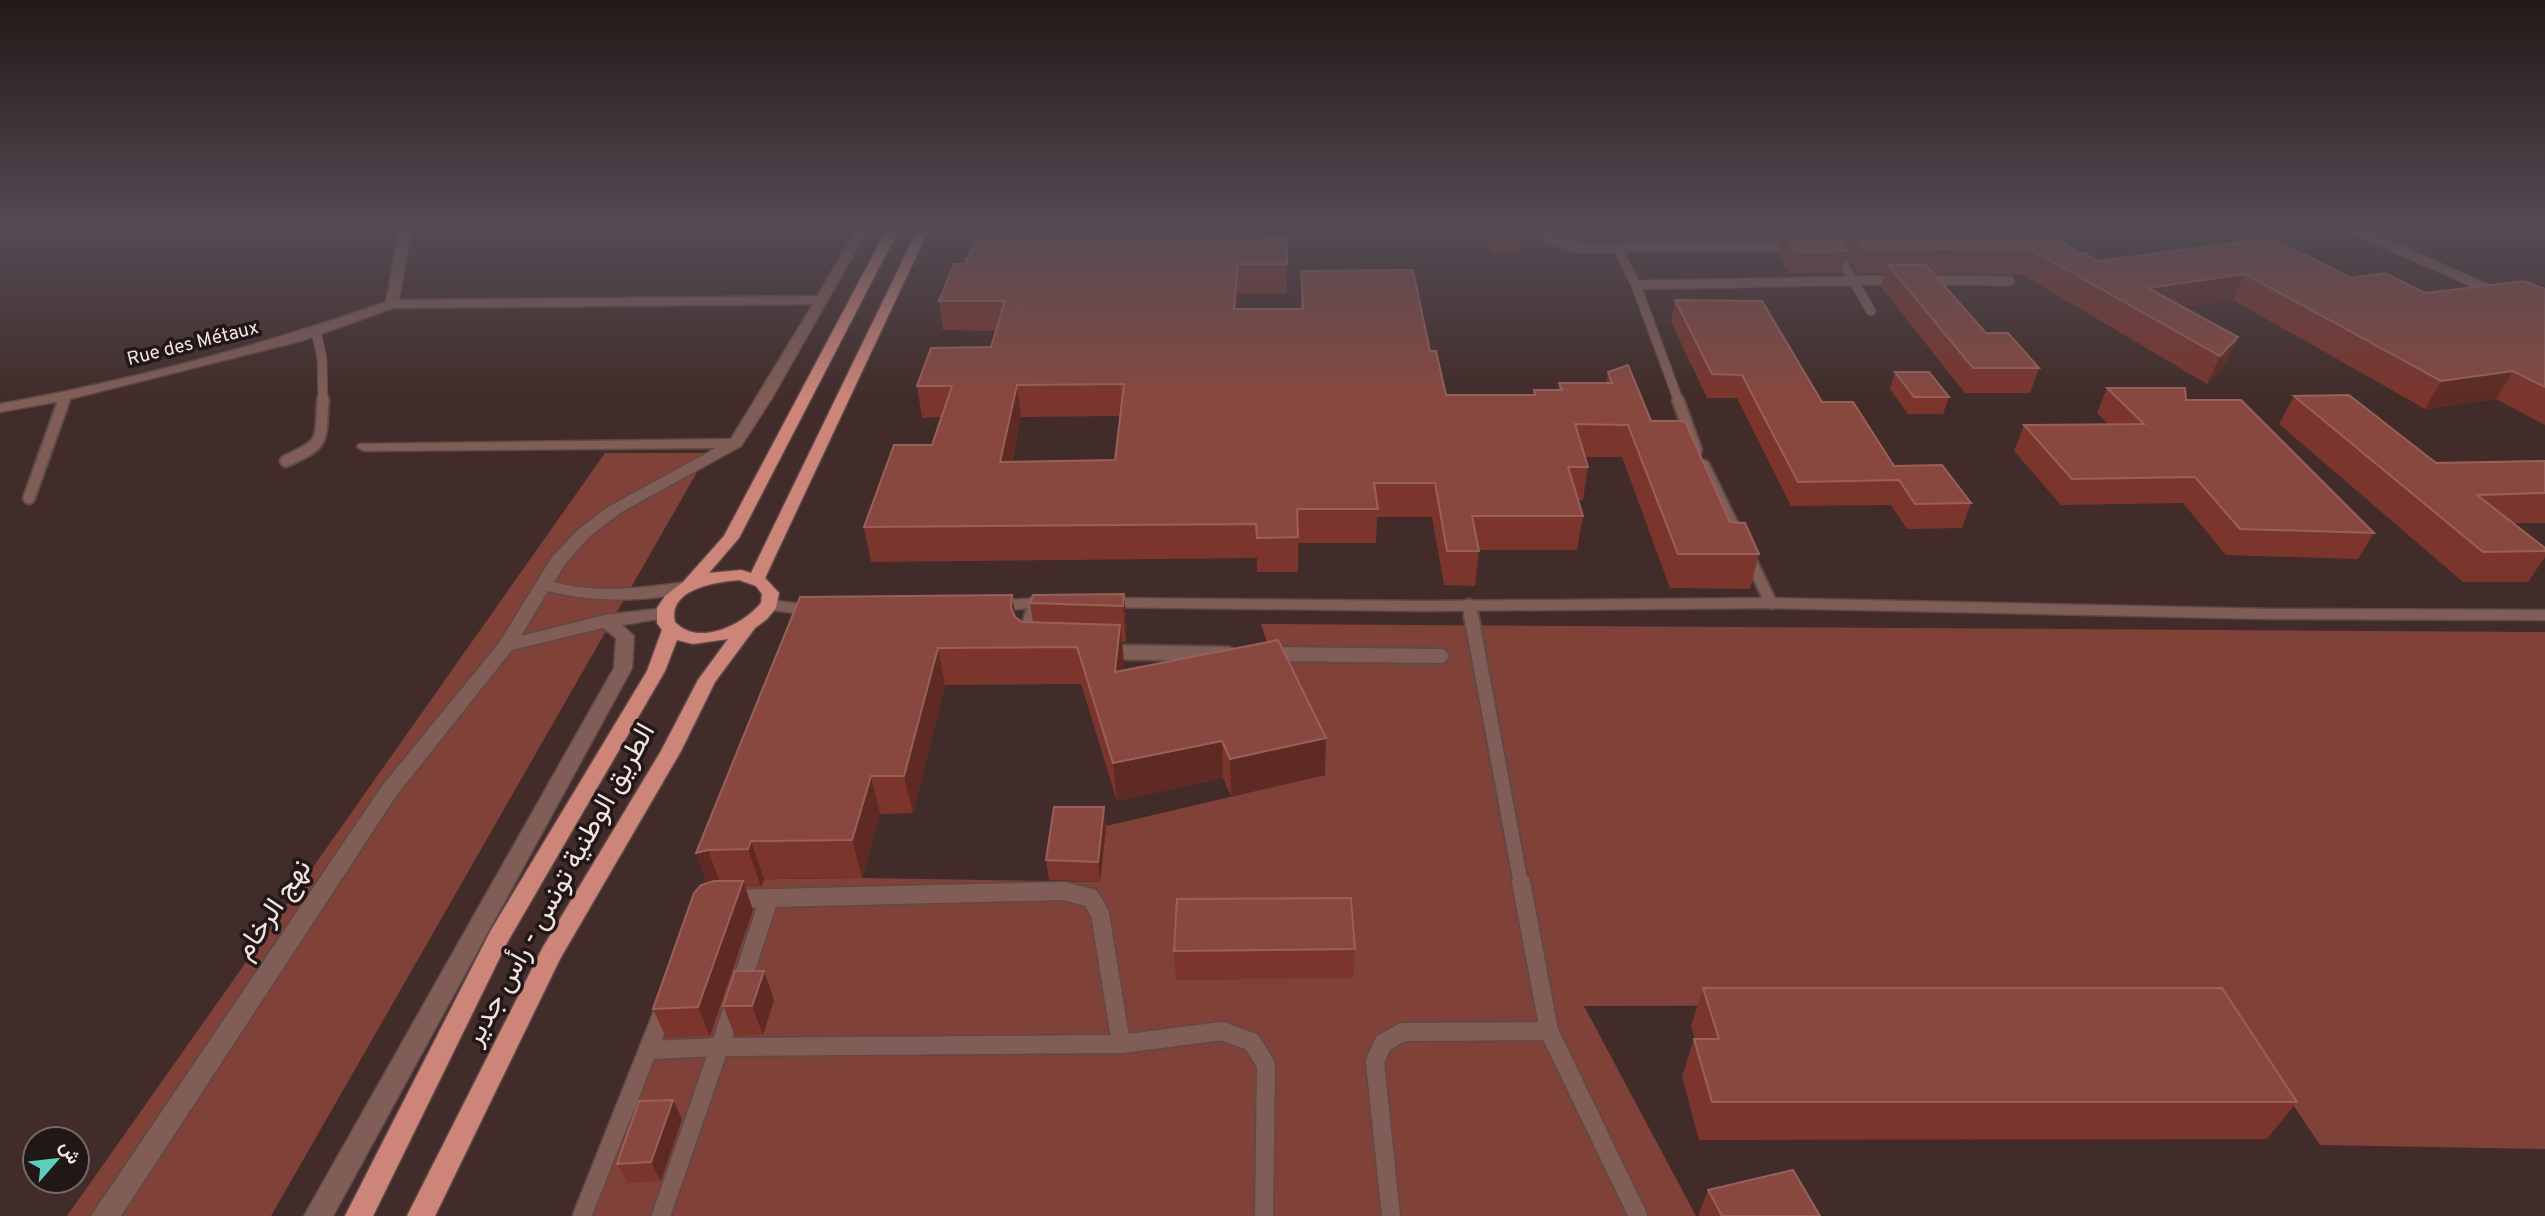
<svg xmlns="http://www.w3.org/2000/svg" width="2545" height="1216" font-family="Overpass,Vazirmatn,sans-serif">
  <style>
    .green { fill: #804138 }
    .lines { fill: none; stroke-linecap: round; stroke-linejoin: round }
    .lane-far3-casing { stroke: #5d4946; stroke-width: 11 }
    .lane-far2-casing { stroke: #5d4946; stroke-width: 15 }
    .lane-far1-casing { stroke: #5d4946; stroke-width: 18 }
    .lane-casing { stroke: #5d4946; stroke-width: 21 }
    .street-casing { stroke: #5d4946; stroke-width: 3 }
    .primary-casing { stroke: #5d4946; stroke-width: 3 }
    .lane-far3 { stroke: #815d57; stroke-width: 9 }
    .lane-far2 { stroke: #815d57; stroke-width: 11 }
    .lane-far1 { stroke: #815d57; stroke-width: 14 }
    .lane { stroke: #815d57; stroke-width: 18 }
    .street { fill: #815d57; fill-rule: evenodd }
    .primary { fill: #cd857a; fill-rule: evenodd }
    .wall { fill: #7c352d; fill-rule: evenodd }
    .shaded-wall { fill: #5f2a23 }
    .building { fill: #884840; stroke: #996059; stroke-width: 2; fill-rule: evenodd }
    .labels { text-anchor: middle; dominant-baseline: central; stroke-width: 7; stroke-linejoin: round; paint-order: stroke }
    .far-street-label { font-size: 19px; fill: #f1e3e0; stroke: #211716 }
    .near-street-label { font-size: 28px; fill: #f1e3e0; stroke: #211716 }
  </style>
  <rect width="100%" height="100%" fill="#412c29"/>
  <g class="green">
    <path d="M605 453H708L271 1216H67Z"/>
    <path d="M1261 624 2545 632V1149L2320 1145 2225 1004 1584 1006 1696 1216H575L714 880 862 878 1100 882 1106 826 1325 775 1278 677Z"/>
  </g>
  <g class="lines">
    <g class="lane-far3-casing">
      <g id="lane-far3">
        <path d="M1534 229 1554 241 1580 248 1797 246"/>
        <path d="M1823 229 1871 311"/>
        <path d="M2352 229 2497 293"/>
        <path d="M1617 248 1636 285 1679 402"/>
        <path d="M1924 280 2010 281"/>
        <path d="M1636 285 1898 280"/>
        <path d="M316 332 322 358 323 402"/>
        <path d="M64 402 66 396"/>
      </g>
    </g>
    <g class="lane-far2-casing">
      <g id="lane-far2">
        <path d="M1678 400 1696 450"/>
        <path d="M286 461C326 443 320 442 323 400"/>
        <path d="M1704 466 1739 538"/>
        <path d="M29 498 64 400"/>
        <path d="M1749 557 1771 603"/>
        <path d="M1469 605 1471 617"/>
        <path d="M1031 617 1035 602"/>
      </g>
    </g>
    <g class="lane-far1-casing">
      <g id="lane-far1">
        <path d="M1471 615 1521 884"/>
        <path d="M1026 639 1032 615"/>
        <path d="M1106 652 1228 654"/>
        <path d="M1270 654 1441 656"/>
      </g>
    </g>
    <g class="lane-casing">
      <g id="lane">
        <path d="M734 899 1064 891 1091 898 1100 914 1121 1044"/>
        <path d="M740 987 769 899"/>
        <path d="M1549 1031 1638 1216"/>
        <path d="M650 1050 720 1047 1121 1044 1222 1031 1252 1042 1266 1065 1264 1216"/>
        <path d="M582 1216 664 1010"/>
        <path d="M661 1216 733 1008"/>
        <path d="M1391 1216 1375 1062 1383 1043 1403 1032 1549 1031 1521 882"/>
      </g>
    </g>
    <g class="street-casing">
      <g id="street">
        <path d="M400 229H411L399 300 817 296 857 229H868L772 398 741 446 620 513 590 536 565 564 554 582C597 594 642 588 686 582L692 583 695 587 692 591C646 602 594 603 548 591L521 636 605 615 664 608 673 613 664 618 622 625 634 636 632 668 333 1216H304L614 668 616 638 603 628 512 650 396 796 121 1216H91L382 786 499 643 552 557 578 530 608 507 716 448 364 451 357 447 359 444 731 439 813 304 393 308 301 341 66 400 0 412V404C131 380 261 346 386 302Z"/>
        <path d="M1054 597 1063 602 1060 606 991 611 982 606 991 601Z"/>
        <path d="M1103 598 1425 601 1771 598 2272 609 2545 610V620L2272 619 1771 608 1425 611 1097 607 1094 603 1097 599Z"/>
        <path d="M769 600 817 606 826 611 817 616 763 609 760 605Z"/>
      </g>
    </g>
    <g class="primary-casing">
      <path id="primary" d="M887 229H899L739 538 709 573 741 570 751 573 918 229H929L765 578 779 593 776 608 767 619 755 628 715 682 681 751 560 959 435 1216H407L543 947 661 751 698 680 728 639 693 644 677 640 665 671 508 941 373 1216H345L491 930 647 671 662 630 657 623V608L665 596 683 582 724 536ZM739 580 756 586 762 594 761 603C743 625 698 647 675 622 667 589 716 582 739 580Z"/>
    </g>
    <use href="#lane-far3" class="lane-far3"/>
    <use href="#lane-far2" class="lane-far2"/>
    <use href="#lane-far1" class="lane-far1"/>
    <use href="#lane" class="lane"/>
    <use href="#street" class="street"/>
    <use href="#primary" class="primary"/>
  </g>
  <g class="wall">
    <path d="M971 229H1235V237L1287 238V293H1238L1237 309H1301V271L1430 351 1446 395H1533L1534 390H1558L1559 383H1606L1608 372 1651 421 1730 522 1759 554 1750 589 1670 588 1622 457H1585L1588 467 1583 500H1578L1583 516 1577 550H1479L1475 586 1444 585 1432 517H1377L1376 543H1298V572H1257V558L871 562 864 527 932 445 941 417 922 418 917 386 991 347 996 331 943 330 939 301 965 264 974 244ZM1120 416 1115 460 1012 462 1021 417Z"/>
    <path d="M1484 229H1521L1522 232 1520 254H1491Z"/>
    <path d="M1763 229H1824L1823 232H1832L1830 229H2049L2078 254 2098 261 2351 278 2425 293 2545 289V425L2496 399 2425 409 2233 300 2183 307 2238 337 2225 364 2207 384 2023 275 1934 274 1986 333 2039 368 2030 393H1965L1881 287 1885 273H1857L1846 255 1841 273 1789 274 1778 254 1781 240H1769Z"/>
    <path d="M1675 300 1822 402 1894 466 1971 503 1962 528 1907 529 1891 505 1791 506 1737 398H1707L1671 322Z"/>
    <path d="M1895 372 1949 397 1943 414H1908L1890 389Z"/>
    <path d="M2107 388 2186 400 2374 533 2358 559 2226 555 2183 503 2061 505 2014 451 2024 425 2108 424 2097 413Z"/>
    <path d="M2294 396 2436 463 2545 461V523H2513L2545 548V557L2528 582H2463L2279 424Z"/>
    <path d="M1124 594 1127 630 1126 642H1122L1124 662 1123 671 1325 775 1231 796 1223 778 1117 801 1081 684 945 685 913 813 880 814 862 878 764 879 761 887H745L753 910 710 1036 666 1038 653 1009 707 883 696 853 800 597 1016 618 1022 622H1033L1030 603Z"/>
    <path d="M1104 807 1106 826 1100 882 1049 880 1046 860Z"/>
    <path d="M1355 949 1353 978 1176 980 1174 951Z"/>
    <path d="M1703 988 2297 1102 2267 1139 1699 1140 1682 1077 1694 1039H1695L1691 1026Z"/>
    <path d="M774 1000 763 1035 735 1036 723 1006Z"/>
    <path d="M673 1100 682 1119 661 1181 628 1183 617 1164Z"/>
    <path d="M1708 1190 1820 1216H1698Z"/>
  </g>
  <g class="shaded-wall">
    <path d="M1238 264V293L1235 339 1234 309Z"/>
    <path d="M2245 274 2233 300 2144 313 2148 288Z"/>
    <path d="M2238 337 2225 364 2207 384 2220 356Z"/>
    <path d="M2513 371 2496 399 2425 409 2441 381Z"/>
    <path d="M1017 385 1021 417 1004 495 1000 462Z"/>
    <path d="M1124 594 1127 630 1126 642 1123 606Z"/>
    <path d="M1012 595 1018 631 1011 608Z"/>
    <path d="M1120 625 1124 662 1119 709 1115 672Z"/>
    <path d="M938 648 945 685 913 813 904 776Z"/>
    <path d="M1326 738 1325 775 1231 796 1230 759Z"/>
    <path d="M1222 741 1223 778 1117 801 1113 763Z"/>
    <path d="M871 776 880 814 862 878 852 840Z"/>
    <path d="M1104 807 1106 826 1100 882 1098 862Z"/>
    <path d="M751 841 764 879 761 887 748 849Z"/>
    <path d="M708 850 722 888 710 891 696 853Z"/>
    <path d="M743 881 753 910 710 1036 698 1007Z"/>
    <path d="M764 971 774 1000 763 1035 752 1006Z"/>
    <path d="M673 1100 682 1119 661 1181 651 1162Z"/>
  </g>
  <g class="building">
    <path d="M981 229H1234V237L1287 238V264H1238L1234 309H1303L1301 271 1413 270 1430 351H1436L1446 395H1535L1534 390H1562L1559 383H1612L1608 372 1628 365 1651 421H1685L1730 522 1745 523 1759 554H1678L1628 425 1575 424 1588 467H1568L1583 516H1472L1479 551H1447L1435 483H1374L1378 509H1297L1298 537 1257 538 1256 524 864 527 894 445H932L952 386H917L931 348 991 347 1005 301H939L954 264H965ZM1124 384 1115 460 1000 462 1017 385Z"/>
    <path d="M1492 229H1521L1522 232H1493Z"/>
    <path d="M1852 229H2049L2078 254 2084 253 2098 261 2271 238 2351 278 2385 273 2425 293 2524 281 2545 289V387L2513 371 2441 381 2245 274 2148 288 2238 337 2220 356 2032 250 1864 248Z"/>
    <path d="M1783 232H1835L1847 251 1795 252Z"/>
    <path d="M1888 265H1926L1986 333H2008L2039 368H1973Z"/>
    <path d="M1675 300 1762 301 1822 402H1853L1894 466 1942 465 1971 503 1915 504 1899 480 1798 482 1742 375 1712 374Z"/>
    <path d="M1895 372H1929L1949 397H1914Z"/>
    <path d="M2107 388H2185L2186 400H2241L2374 533 2240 529 2195 477 2072 479 2024 425 2144 424Z"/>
    <path d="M2349 395 2436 463 2545 461V493L2477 495 2545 548V551L2483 552 2294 396Z"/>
    <path d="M1124 594 1123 606 1030 603 1033 595Z"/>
    <path d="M1012 595 1011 608 1015 617 1022 622 1120 625 1115 672 1278 640 1326 738 1230 759 1222 741 1113 763 1077 647 938 648 904 776H871L852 840 751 841 748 849 708 850 696 853 800 597Z"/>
    <path d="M1054 807H1104L1098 862 1046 860Z"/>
    <path d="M714 881H743L698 1007 653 1009 694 893 701 885Z"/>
    <path d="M1351 898 1355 949 1174 951 1177 899Z"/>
    <path d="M735 971H764L752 1006H723Z"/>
    <path d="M1703 988H2222L2297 1102H1712L1694 1039H1719Z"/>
    <path d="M673 1100 651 1162 617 1164 639 1101Z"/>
    <path d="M1793 1170 1820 1216H1722L1708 1190Z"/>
  </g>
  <linearGradient id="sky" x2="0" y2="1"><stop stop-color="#241817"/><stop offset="0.57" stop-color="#544b54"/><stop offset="1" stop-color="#544b54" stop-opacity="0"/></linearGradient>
  <rect width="2545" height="399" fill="url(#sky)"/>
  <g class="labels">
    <g class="far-street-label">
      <text transform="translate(193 344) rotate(-14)">Rue des Métaux</text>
    </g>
    <g class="near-street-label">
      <text transform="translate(561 885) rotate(-61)">الطريق الوطنية تونس - رأس جدير</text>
      <text transform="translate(274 910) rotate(-56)">نهج الرخام</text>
    </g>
  </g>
  <g transform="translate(56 1160) rotate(62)"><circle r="33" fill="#211716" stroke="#746967" stroke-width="2"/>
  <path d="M0-5L12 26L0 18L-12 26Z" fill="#5dceb9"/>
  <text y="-10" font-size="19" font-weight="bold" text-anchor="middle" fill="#f1e3e0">ش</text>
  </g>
</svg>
